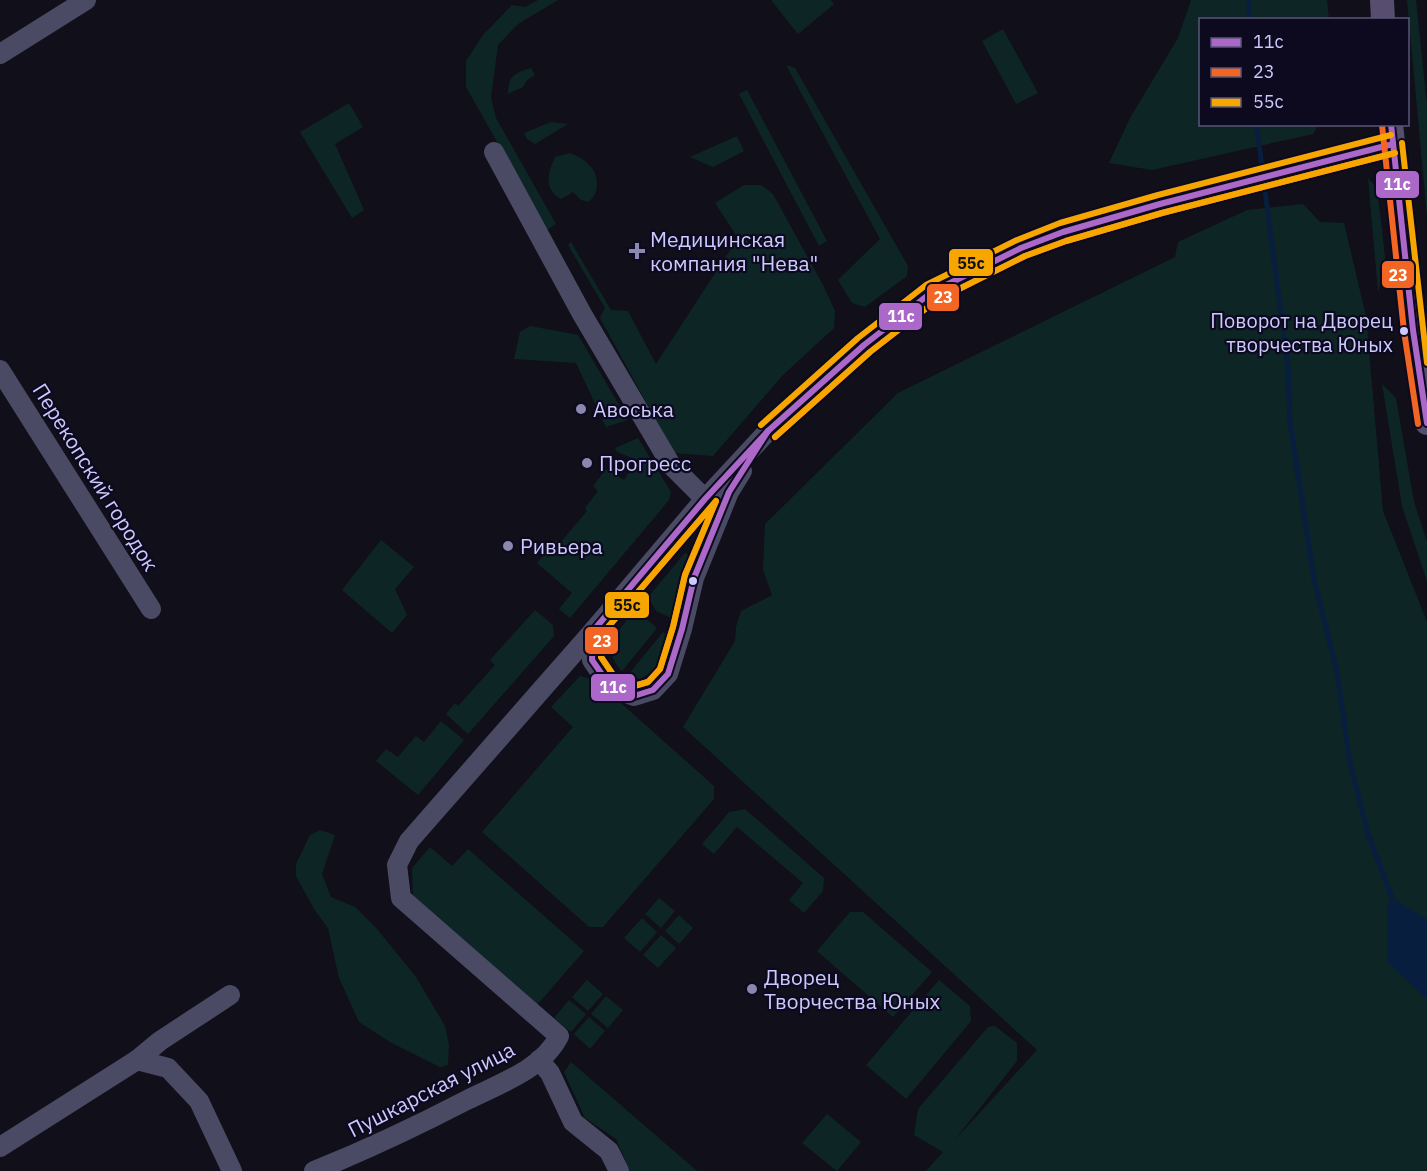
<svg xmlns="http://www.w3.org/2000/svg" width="1427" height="1171" font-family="'IBM Plex Sans',sans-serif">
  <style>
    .green { fill: #0d2625 }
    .water { fill: #081e3e }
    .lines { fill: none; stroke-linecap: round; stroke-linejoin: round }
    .stream { stroke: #081e3e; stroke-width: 5 }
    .minor { stroke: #4a4a64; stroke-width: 20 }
    .major { stroke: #574d6e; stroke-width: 24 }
    .bus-1-casing { stroke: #0d0a1f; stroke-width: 10 }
    .bus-2-casing { stroke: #0d0a1f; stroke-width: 10 }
    .bus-3-casing { stroke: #0d0a1f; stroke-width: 10 }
    .bus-1 { stroke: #ac68c9; stroke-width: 6 }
    .bus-2 { stroke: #f26522; stroke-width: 6 }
    .bus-3 { stroke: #f7a600; stroke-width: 6 }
    .poi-dot { fill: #8a88af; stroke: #0d0a1f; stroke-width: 2 }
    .bus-dot { fill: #ccc9ff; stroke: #0d0a1f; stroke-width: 2 }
    .labels { text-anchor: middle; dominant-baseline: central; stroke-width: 4.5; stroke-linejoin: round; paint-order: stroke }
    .bus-label { font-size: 20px; fill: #ccc9ff; stroke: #0d0a1f; text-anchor: end }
    .poi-label { font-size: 21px; fill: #ccc9ff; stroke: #0d0a1f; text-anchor: start }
    .street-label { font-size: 21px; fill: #ccc9ff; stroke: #0d0a1f }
    .line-badge { stroke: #0d0a1f; stroke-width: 2 }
    .badge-label { font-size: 16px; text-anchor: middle; font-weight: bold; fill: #fff }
    .pale-badge-label { font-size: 16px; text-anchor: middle; font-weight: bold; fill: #111 }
  </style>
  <rect width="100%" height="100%" fill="#100f1a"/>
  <g class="green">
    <path d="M538 0H558L518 24 498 45 491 97 496 118 556 224 547 230 466 87V61L483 35 512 5 525 7Z"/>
    <path d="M771 0H831L834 4 798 34Z"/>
    <path d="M1191 0H1327L1329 19 1200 20V124L1318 125 1313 134 1152 170 1109 163 1130 118 1178 38Z"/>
    <path d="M1407 0H1416L1427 106V216Z"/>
    <path d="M1003 29 1038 93 1016 104 982 41Z"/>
    <path d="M786 65 795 68 908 266 907 276 865 307 852 303 838 280 880 239Z"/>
    <path d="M531 68 535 75 527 80 523 87 508 94C508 75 515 73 531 68Z"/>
    <path d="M747 90 827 241 819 246 739 94Z"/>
    <path d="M349 103 363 127 335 144 364 210 352 218 300 132Z"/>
    <path d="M551 122 568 124 535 144 527 139 524 133Z"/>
    <path d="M737 136 744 151 713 167 690 157Z"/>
    <path d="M570 153C578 156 585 160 591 167 599 176 600 195 588 202L581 200 573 192 561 199C543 189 548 172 555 157Z"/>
    <path d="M1368 178 1377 188 1386 265 1378 292Z"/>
    <path d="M744 185H761L773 194 824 287 835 311 834 328 783 375 713 456 674 453 600 318 605 308 568 245 571 242 611 310 628 311 656 364 738 238 715 203Z"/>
    <path d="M1303 204 1320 222 1344 223 1366 316 1383 511 1427 622V1171H926L943 1152 914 1135 918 1109 988 1027 995 1026 1017 1043V1061L954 1141 1037 1050 683 727 735 641 736 627 741 611 772 595 763 570 765 524 898 393 1175 257 1178 242 1247 210Z"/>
    <path d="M530 326 578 335 628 420 606 427 576 363 514 359 520 332Z"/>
    <path d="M1382 384 1396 398 1414 502 1427 542V581L1402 506Z"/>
    <path d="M638 438 671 492 669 500 570 618 559 609 572 593 537 563 556 540 560 543 587 511 585 508 598 491 593 486 606 469 624 480 637 460 617 452 615 448Z"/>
    <path d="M381 540 414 567 395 589 407 615 392 633 342 590Z"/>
    <path d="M685 553 690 555 671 618 656 611 648 597Z"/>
    <path d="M535 610 553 625 554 636 468 734 446 714 455 703 458 706 495 665 490 660Z"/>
    <path d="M636 610 657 628 622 671C599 648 620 628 636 610Z"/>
    <path d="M663 632 668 637C662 661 662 668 639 679L628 675Z"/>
    <path d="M580 676 595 680 714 786V799L603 927H589L482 832 573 727 551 707Z"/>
    <path d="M441 721 464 740 418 795 376 761 386 749 398 757 416 736 424 742Z"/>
    <path d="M745 809 824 878 823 891 804 913 789 900 803 883 737 827 714 854 702 844 729 812Z"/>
    <path d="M320 830 335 835 322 874 331 897 355 907 377 929 416 977 445 1026 449 1045 448 1065 440 1067 390 1042 359 1022 339 978 328 928 314 909 296 876V864L310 835Z"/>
    <path d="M430 847 452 866 468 849 584 951 537 1005 413 899 412 868Z"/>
    <path d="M659 898 675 911 661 928 645 914Z"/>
    <path d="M850 912H863L932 972 893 1017 817 951Z"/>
    <path d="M679 915 693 928 679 944 665 931Z"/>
    <path d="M642 918 657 932 640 952 624 938Z"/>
    <path d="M661 935 676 948 658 968 643 955Z"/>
    <path d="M587 980 603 994 588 1011 572 997Z"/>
    <path d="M939 980 970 1006 971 1021 906 1099 866 1065Z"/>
    <path d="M606 996 623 1010 608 1028 591 1014Z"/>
    <path d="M569 1000 586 1014 571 1032 554 1018Z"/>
    <path d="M589 1017 605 1031 590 1049 574 1034Z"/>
    <path d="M571 1062 697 1171H630L616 1139 585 1118 564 1072Z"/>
    <path d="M827 1114 861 1142 837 1171 802 1143Z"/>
  </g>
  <path class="water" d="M1392 898 1427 919V999L1387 962V907Z"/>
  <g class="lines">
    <g class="stream">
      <path d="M1249 0V20"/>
      <path d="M1256 124 1263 173"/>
      <path d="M1264 183 1288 368 1290 423 1314 579 1337 672 1350 763 1368 834 1392 898"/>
    </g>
    <g class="minor">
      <path d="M0 54 86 0"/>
      <path d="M494 152 582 314 671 465 720 514"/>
      <path d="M0 370 151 609"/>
      <path d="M593 631 592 660 610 686 634 696 653 690 668 674 682 629 694 578 729 492 742 471"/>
      <path d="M137 1060 160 1041 230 995"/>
      <path d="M539 1060 550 1073 573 1122 609 1151 619 1171"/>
      <path d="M0 1147 137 1060 168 1068 199 1101 232 1171"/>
      <path d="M314 1171C366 1150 417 1126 467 1100 499 1084 543 1069 559 1036L401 898 397 865 409 841 430 817 593 631 705 499 768 431 864 345 932 292 1021 248 1063 232 1160 204 1393 144"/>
    </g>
    <g class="major">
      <path d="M1382 0 1383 20"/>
      <path d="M1391 124 1413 330 1427 423"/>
    </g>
    <g class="bus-1-casing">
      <g id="bus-1">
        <path d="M1391 124 1413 330 1427 423"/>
        <path d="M768 431 729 492 694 578 682 629 668 674 653 690 634 696 610 686 592 660 593 631 705 499Z"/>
        <path d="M768 431 864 345 932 292 1021 248 1063 232 1160 204 1393 144"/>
      </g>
    </g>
    <g class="bus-2-casing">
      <g id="bus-2">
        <path d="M1382 125 1404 331 1418 424"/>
        <path d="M775 437 870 352 937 300 1025 256 1066 241 1162 213 1395 153"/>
        <path d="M716 501 685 575 673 627 660 669 648 682 634 686 616 679 601 657 602 634Z"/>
      </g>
    </g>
    <g class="bus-3-casing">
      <g id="bus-3">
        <path d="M1402 143 1427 363"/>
        <path d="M761 425 858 338 926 285 1017 240 1060 223 1158 195 1391 135"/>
        <path d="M775 437 870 352 937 300 1025 256 1066 241 1162 213 1395 153"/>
        <path d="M716 501 685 575 673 627 660 669 648 682 634 686 616 679 601 657 602 634Z"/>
      </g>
    </g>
    <use href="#bus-1" class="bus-1"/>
    <use href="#bus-2" class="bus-2"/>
    <use href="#bus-3" class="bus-3"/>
  </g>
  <g class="poi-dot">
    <path d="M634 242h6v6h6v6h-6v6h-6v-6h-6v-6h6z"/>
    <circle cx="581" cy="409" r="6"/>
    <circle cx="587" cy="463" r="6"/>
    <circle cx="508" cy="546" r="6"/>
    <circle cx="752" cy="989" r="6"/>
  </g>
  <g class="bus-dot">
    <circle cx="1404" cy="331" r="5"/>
    <circle cx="693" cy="581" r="5"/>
  </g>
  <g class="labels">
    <g class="bus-label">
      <text x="1393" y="320">Поворот на Дворец<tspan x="1393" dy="24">творчества Юных</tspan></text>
    </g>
    <g class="poi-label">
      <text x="650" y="239">Медицинская<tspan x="650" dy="24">компания "Нева"</tspan></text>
      <text x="593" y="409">Авоська</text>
      <text x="599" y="463">Прогресс</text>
      <text x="520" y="546">Ривьера</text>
      <text x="764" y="977">Дворец<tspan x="764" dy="24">Творчества Юных</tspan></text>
    </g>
    <g class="street-label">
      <text transform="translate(96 477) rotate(58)">Перекопский городок</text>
      <text transform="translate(431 1089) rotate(-27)">Пушкарская улица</text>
    </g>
  </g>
  <g class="line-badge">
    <rect x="1375" y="170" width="45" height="29" rx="6" fill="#ac68c9"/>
    <rect x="948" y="248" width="46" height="29" rx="6" fill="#f7a600"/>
    <rect x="1381" y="260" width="34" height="29" rx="6" fill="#f26522"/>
    <rect x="926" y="283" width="34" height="29" rx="6" fill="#f26522"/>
    <rect x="878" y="302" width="45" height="29" rx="6" fill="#ac68c9"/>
    <rect x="604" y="591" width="46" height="28" rx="6" fill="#f7a600"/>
    <rect x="584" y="626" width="35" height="29" rx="6" fill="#f26522"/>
    <rect x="590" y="673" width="46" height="29" rx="6" fill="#ac68c9"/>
  </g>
  <g class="badge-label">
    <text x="1397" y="190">11с</text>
    <text x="1398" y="281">23</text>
    <text x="943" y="303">23</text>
    <text x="901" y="322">11с</text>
    <text x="602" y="647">23</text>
    <text x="613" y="693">11с</text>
  </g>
  <g class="pale-badge-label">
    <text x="971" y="269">55с</text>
    <text x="627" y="611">55с</text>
  </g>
  <rect x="1199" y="18" width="210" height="108" fill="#0d0a1f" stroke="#595679" stroke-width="1.5"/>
  <rect x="1211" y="38" width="30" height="9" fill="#ac68c9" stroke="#595679" stroke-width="1.5"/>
  <text x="1253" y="48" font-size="18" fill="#ccc9ff">11с</text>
  <rect x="1211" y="68" width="30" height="9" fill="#f26522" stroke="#595679" stroke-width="1.5"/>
  <text x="1253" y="78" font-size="18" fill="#ccc9ff">23</text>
  <rect x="1211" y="98" width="30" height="9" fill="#f7a600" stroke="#595679" stroke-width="1.5"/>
  <text x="1253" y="108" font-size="18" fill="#ccc9ff">55с</text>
</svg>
